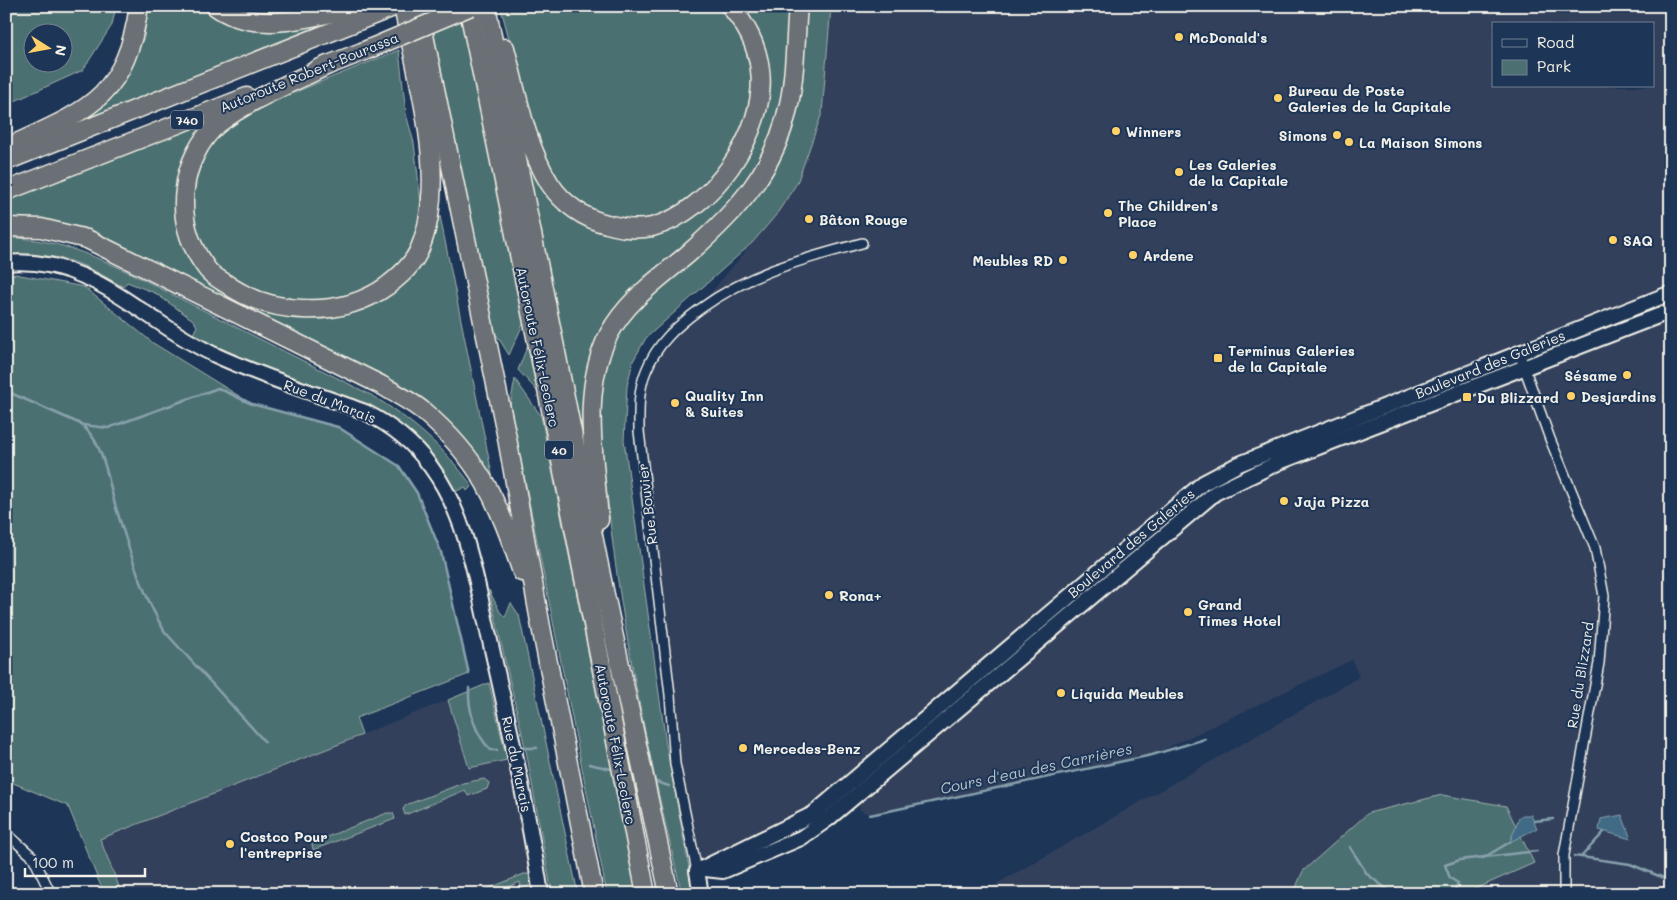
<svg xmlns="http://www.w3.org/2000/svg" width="1677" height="900" font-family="Mali,sans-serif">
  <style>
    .built { fill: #30415c; fill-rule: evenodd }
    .green { fill: #4c7071; stroke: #a0b0ac; fill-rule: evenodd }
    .water { fill: #406b86; stroke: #88a1ad }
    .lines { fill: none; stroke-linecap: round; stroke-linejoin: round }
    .stream { stroke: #88a1ad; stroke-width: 2.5 }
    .street-casing { stroke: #f4f1e8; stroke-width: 12 }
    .secondary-casing { stroke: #f4f1e8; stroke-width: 18 }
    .highway-casing { stroke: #f4f1e8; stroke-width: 21 }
    .street { stroke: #1d3557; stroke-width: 9 }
    .secondary { stroke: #1d3557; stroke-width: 14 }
    .highway { stroke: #6a7074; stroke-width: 18 }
    .highway-bridge-casing { stroke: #f4f1e8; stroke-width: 21; stroke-linecap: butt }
    .highway-bridge { stroke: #6a7074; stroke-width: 18 }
    .poi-dot { fill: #ffd166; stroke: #1d3557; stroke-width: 2 }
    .labels { text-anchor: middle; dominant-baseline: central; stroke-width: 4; stroke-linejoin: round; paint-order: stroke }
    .shield { fill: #1d3557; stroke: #b4b9bc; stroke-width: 1 }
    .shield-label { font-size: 12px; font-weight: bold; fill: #f4f1e8 }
    .poi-label { font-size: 14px; font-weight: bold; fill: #f4f1e8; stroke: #1d3557; text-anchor: start }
    .street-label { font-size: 14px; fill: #f4f1e8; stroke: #1d3557 }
    .water-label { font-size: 15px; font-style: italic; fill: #b5c2c6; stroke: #1d3557 }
  </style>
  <rect width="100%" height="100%" fill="#1d3557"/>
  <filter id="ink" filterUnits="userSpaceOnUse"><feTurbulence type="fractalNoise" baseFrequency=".02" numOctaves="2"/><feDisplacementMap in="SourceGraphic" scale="10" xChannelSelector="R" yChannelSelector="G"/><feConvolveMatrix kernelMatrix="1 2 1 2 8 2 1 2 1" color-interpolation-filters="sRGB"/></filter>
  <g filter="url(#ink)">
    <g class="built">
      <path d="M831 6H1671V292L1203 483 1026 638 1104 585 1215 493 1671 309V894H979L1359 677 1352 660 1152 755 870 815 860 810 855 787 697 871 675 764 639 402 652 356 692 315 776 215 797 183 822 113ZM1493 24H1653V86H1493Z"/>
      <path d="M448 700 469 768 507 760 526 843 532 894H122L100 839Z"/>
    </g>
    <g class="green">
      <path d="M6 6H116L112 25 83 70 6 105ZM32 32H62V62H32Z"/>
      <path d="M148 6H199L221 18 321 26 92 119V113L112 93 144 38Z"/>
      <path d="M231 6H327C289 14 269 17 231 6Z"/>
      <path d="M428 6H461L525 320 509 355 494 331Z"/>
      <path d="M509 6H721L725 9 751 46 755 87 739 141 702 192 652 222 607 221 569 199 538 146 501 9Z"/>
      <path d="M736 6H793L783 114 763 160 740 197 712 223 646 275 620 302 601 337 591 497 521 136 592 225 688 216 763 106Z"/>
      <path d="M804 6H831L822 113 797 183 776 215 752 243 646 338 633 361 627 386 624 440 666 744 694 894H682C651 765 622 635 608 503 603 464 595 423 602 383 606 357 617 336 631 314L762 188Z"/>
      <path d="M399 50 406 114 414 143 421 202 418 231 395 273 353 298 301 304 240 286 213 264 200 246 191 208V183L200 154 224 127 261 106Z"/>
      <path d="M235 105 189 154 192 255 285 313 392 290 438 206 495 489 385 378 91 231 43 220 6 218V198Z"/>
      <path d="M6 238C73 236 143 281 201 309 257 338 314 366 371 395 411 419 444 447 472 486L467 491 465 487 453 493C443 475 433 453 418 439 381 404 332 395 287 379 254 367 224 350 193 334L197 326 193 320 155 293 127 282 123 287C77 260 60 253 6 255Z"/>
      <path d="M15 274 84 287 153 343 252 404 338 427 399 466 417 493 441 552 469 674 356 718 362 735 100 839 122 894H104L68 806 6 780V277Z"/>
      <path d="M529 342 541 395 518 370Z"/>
      <path d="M515 379 541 416 637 894H607L510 405Z"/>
      <path d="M489 590 500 612 505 617 511 603 519 615 578 894H552L527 756Z"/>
      <path d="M489 683 507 760 469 768 448 700Z"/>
      <path d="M484 779 489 783 487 789 468 796 465 790 405 815 403 809 406 805 463 783Z"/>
      <path d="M1442 795 1506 806 1534 863 1464 894H1293L1303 871 1368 813Z"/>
      <path d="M387 813H393L395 819 313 850 312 844 314 842Z"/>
      <path d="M524 874H530L531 885 521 889 520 882 492 894H475Z"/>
    </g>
    <g class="water">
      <path d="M1523 815H1531L1537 828 1510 842 1519 817Z"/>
      <path d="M1622 815 1631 839 1599 830 1601 819Z"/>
    </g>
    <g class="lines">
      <g class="stream">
        <path d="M6 391 83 425 108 428 218 388 252 404 338 427 399 466 417 493 441 552 469 674"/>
        <path d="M84 427C106 447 108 484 117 511 130 552 143 596 165 632L265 742"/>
        <path d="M469 688C468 710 475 735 491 750H497"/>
        <path d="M522 748H537"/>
        <path d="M589 764 611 769"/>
        <path d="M653 781 669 786"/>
        <path d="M870 815 1152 755 1205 739"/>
        <path d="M1534 821 1553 819"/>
        <path d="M1350 847 1367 874 1393 894"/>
        <path d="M1574 856 1630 864 1671 881"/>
        <path d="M1581 857 1604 832"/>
        <path d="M1483 858 1510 842"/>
        <path d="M1453 894 1458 883 1450 878 1445 865 1460 860 1537 851"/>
      </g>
      <g class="street-casing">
        <g id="street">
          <path d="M1519 353 1550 439 1595 548 1604 596 1599 663 1564 855V894"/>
          <path d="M6 833 33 857 51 894"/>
          <path d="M697 871 675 764 670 695 639 431C639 410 638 390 646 371 657 343 677 326 700 309 753 271 801 260 862 243"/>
        </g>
      </g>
      <g class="secondary-casing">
        <g id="secondary">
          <path d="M6 263C92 255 142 321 213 354 262 377 314 393 365 412 392 426 413 442 431 467 468 517 477 586 491 645 510 728 528 810 541 894"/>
          <path d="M705 869 723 871 801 838 828 819 1215 493 1282 461 1671 311"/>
          <path d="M701 894 697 871 813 814 1203 483 1239 464 1671 293"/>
        </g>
      </g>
      <g class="highway-casing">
        <g id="highway">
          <path d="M215 6C257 37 317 15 363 6"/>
          <path d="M418 6 507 438 541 627 594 894"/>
          <path d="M468 6 549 400 646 894"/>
          <path d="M486 6 604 590 669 894"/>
          <path d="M505 48C517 93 525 144 550 184 563 204 585 219 607 224 621 228 638 230 652 227 711 212 768 131 760 70 757 44 746 25 730 6"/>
          <path d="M328 65C292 83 250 99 218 124 200 139 187 166 185 189 181 218 189 245 207 269 211 275 219 279 225 283 271 316 341 319 387 286 400 276 414 264 420 248 449 178 417 78 403 6"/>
          <path d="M318 69 362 52"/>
          <path d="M6 148C85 111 125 101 139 6"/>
          <path d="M6 161 396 6"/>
          <path d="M6 191 247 97"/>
          <path d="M6 227 41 228 87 239 381 385C395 393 411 401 423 411 481 460 498 502 522 572"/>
          <path d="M599 520C595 460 580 390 609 334 627 300 660 278 688 254 738 210 775 171 789 104 796 73 795 38 798 6"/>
        </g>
      </g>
      <use href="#street" class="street"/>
      <use href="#secondary" class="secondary"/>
      <use href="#highway" class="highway"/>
      <g class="highway-bridge-casing">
        <path id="highway-bridge" d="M362 52 471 6"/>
      </g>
      <use href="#highway-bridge" class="highway-bridge"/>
    </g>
  </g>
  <g class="poi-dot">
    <circle cx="1179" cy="37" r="5"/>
    <circle cx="1278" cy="98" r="5"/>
    <circle cx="1116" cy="131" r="5"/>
    <circle cx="1337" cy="135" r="5"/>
    <circle cx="1349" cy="142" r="5"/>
    <circle cx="1179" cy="172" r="5"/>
    <circle cx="1108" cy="213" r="5"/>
    <circle cx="809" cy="219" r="5"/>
    <circle cx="1613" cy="240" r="5"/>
    <circle cx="1133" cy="255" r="5"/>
    <circle cx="1063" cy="260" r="5"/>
    <rect x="1213" y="353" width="10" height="10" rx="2.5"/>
    <circle cx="1627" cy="375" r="5"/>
    <circle cx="1571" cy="396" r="5"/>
    <rect x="1462" y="392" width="10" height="10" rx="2.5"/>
    <circle cx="675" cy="403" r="5"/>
    <circle cx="1284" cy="501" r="5"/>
    <circle cx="829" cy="595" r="5"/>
    <circle cx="1188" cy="612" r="5"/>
    <circle cx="1061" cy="693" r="5"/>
    <circle cx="743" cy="748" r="5"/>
    <circle cx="230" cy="844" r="5"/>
  </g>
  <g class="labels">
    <g class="shield">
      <rect x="171" y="110.5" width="32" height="19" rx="4"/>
      <rect x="545" y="440.5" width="28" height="19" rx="4"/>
    </g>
    <g class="shield-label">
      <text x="187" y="120">740</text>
      <text x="559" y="450">40</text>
    </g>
    <g class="poi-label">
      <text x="1189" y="37">McDonald's</text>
      <text x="1288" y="90">Bureau de Poste<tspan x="1288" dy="16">Galeries de la Capitale</tspan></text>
      <text x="1126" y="131">Winners</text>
      <text x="1327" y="135" text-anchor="end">Simons</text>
      <text x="1359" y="142">La Maison Simons</text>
      <text x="1189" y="164">Les Galeries<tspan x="1189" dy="16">de la Capitale</tspan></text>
      <text x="1118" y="205">The Children's<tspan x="1118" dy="16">Place</tspan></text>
      <text x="819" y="219">Bâton Rouge</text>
      <text x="1623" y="240">SAQ</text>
      <text x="1143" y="255">Ardene</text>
      <text x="1053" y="260" text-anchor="end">Meubles RD</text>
      <text x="1228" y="350">Terminus Galeries<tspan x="1228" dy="16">de la Capitale</tspan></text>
      <text x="1617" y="375" text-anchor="end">Sésame</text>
      <text x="685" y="395">Quality Inn<tspan x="685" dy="16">&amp; Suites</tspan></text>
      <text x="1581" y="396">Desjardins</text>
      <text x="1477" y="397">Du Blizzard</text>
      <text x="1294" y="501">Jaja Pizza</text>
      <text x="839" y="595">Rona+</text>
      <text x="1198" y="604">Grand<tspan x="1198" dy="16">Times Hotel</tspan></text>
      <text x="1071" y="693">Liquida Meubles</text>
      <text x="753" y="748">Mercedes-Benz</text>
      <text x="240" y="836">Costco Pour<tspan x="240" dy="16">l'entreprise</tspan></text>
    </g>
    <g class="street-label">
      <text transform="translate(309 72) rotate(-22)">Autoroute Robert-Bourassa</text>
      <text transform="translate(538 347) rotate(78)">Autoroute Félix-Leclerc</text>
      <text transform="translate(1490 364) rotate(-22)">Boulevard des Galeries</text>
      <text transform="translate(330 401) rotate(21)">Rue du Marais</text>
      <text transform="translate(647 504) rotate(-97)">Rue Bouvier</text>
      <text transform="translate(1131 543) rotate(-40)">Boulevard des Galeries</text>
      <text transform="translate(1580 675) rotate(-81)">Rue du Blizzard</text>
      <text transform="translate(616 744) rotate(79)">Autoroute Félix-Leclerc</text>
      <text transform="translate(517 764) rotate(78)">Rue du Marais</text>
    </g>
    <g class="water-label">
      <text transform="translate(1036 768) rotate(-12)">Cours d'eau des Carrières</text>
    </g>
  </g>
  <rect width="1677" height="900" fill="none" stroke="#1d3557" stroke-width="25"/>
  <rect x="12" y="12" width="1652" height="875" fill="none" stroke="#f4f1e8" stroke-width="2" filter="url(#ink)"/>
  <rect x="1492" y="22" width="162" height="65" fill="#1d3557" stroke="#738091"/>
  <rect x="1502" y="39" width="25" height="8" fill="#1d3557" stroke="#738091"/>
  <text x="1537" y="48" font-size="15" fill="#f4f1e8">Road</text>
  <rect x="1502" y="60" width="25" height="15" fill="#4c7071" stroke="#738091"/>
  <text x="1537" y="72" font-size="15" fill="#f4f1e8">Park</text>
  <g transform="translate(48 48) rotate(101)"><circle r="24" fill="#1d3557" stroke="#738091"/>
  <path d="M0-4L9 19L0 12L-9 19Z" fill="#ffd166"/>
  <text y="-8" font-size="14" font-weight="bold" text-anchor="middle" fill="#f4f1e8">N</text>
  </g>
  <path d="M25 868v8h120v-8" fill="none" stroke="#f4f1e8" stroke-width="2.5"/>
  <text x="32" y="868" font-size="15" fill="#f4f1e8" stroke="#1d3557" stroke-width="4" paint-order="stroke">100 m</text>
</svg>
